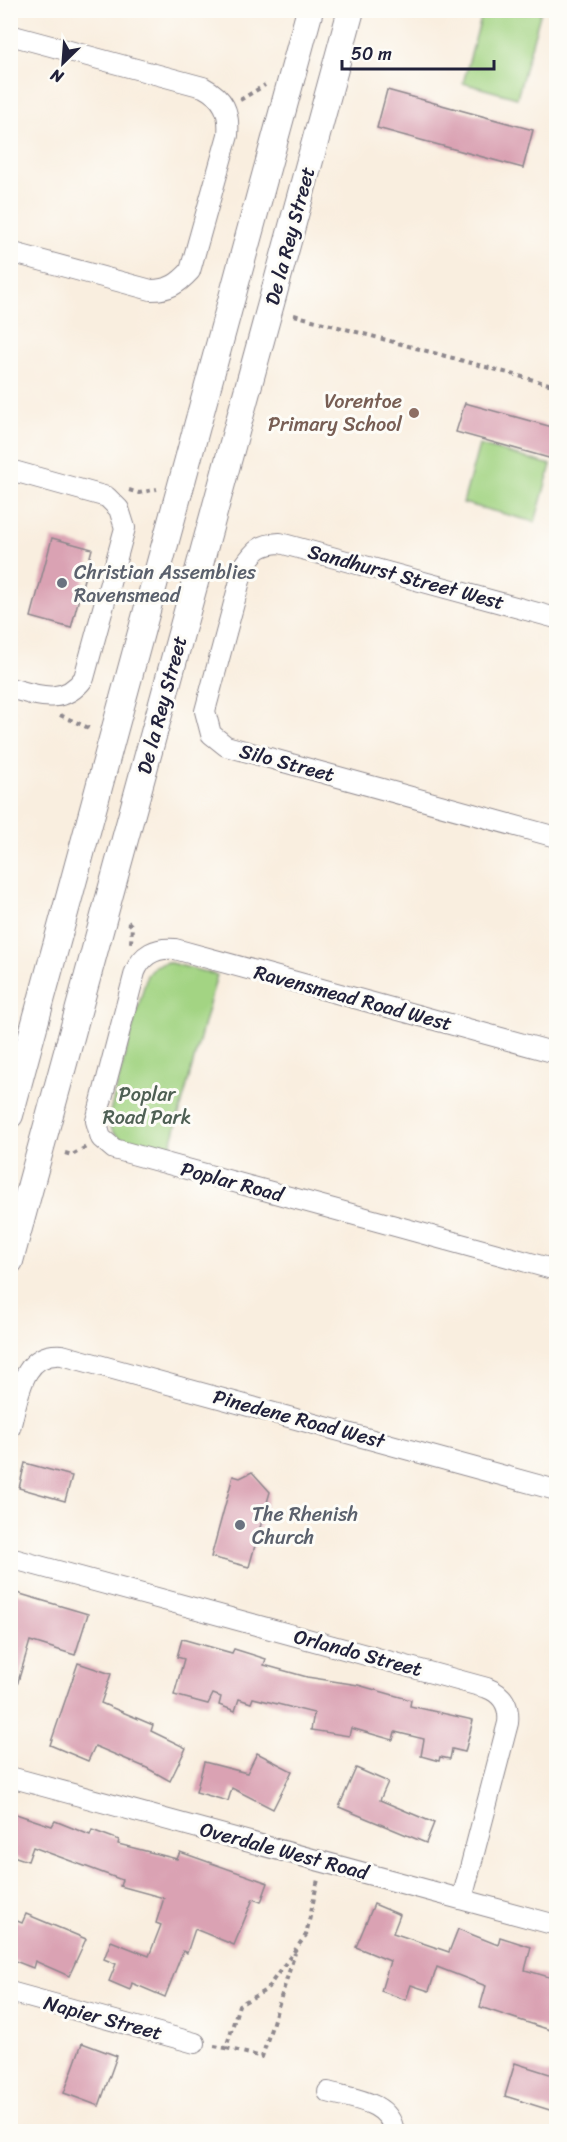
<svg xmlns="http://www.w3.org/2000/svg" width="567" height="2142" font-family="Sriracha,sans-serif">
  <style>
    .green { fill: #a3d483; stroke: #627b5f; stroke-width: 1.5 }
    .building { fill: #daa2b3 }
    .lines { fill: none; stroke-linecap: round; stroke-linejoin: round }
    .minor-casing { stroke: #8e888d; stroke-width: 22 }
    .major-casing { stroke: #8e888d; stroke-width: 28 }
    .path { stroke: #8e888d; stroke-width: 4; stroke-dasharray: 4.5 4.5; stroke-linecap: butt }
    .minor { stroke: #fff; stroke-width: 20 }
    .major { stroke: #fff; stroke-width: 26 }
    .education-dot { fill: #8d6e63; stroke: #fdfcf7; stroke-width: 2 }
    .worship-dot { fill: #6b7280; stroke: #fdfcf7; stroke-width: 2 }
    .labels { text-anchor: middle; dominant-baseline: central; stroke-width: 6; stroke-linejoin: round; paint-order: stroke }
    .street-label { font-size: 20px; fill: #22223b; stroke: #fdfcf7 }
    .education-label { font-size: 20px; fill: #785e54; stroke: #fdfcf7; text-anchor: end }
    .worship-label { font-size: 20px; fill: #5b616d; stroke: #fdfcf7; text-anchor: start }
    .park-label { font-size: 20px; fill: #4f6054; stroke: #fdfcf7 }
  </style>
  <rect width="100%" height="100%" fill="#fdfcf7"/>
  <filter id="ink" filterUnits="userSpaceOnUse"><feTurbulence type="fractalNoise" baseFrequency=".0167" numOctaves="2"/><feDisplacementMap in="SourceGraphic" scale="12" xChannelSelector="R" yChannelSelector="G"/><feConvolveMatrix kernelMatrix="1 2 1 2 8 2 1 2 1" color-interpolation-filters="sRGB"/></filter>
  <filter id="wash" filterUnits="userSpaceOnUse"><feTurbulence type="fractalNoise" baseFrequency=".008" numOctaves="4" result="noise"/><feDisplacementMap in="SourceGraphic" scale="24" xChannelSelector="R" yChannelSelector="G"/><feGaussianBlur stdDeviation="1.35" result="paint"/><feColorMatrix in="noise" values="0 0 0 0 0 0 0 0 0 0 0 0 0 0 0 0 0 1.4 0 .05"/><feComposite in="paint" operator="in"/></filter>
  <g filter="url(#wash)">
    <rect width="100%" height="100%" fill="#f9eedf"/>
    <g class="green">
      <path d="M483 11H541L517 98 463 83Z"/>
      <path d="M479 445 551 465 535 522 463 503Z"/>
      <path d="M167 962 217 975 169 1152C148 1147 111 1145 108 1119L147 975 155 966Z"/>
    </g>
    <g id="blocks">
      <g class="building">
        <path d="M387 90 533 130 523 168 377 128Z"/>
        <path d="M465 403 556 428V460L456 432Z"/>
        <path d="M52 538 92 549 71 628 31 617Z"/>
        <path d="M25 1463 72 1476 65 1501 19 1488Z"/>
        <path d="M252 1472 270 1492 249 1567 211 1557 233 1476 240 1478Z"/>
        <path d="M10 1591 88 1614 75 1655 30 1641 15 1692H10Z"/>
        <path d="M182 1639 232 1653 234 1649 266 1659 264 1665 307 1677 358 1685 411 1700 410 1706 473 1720 465 1752 452 1749 450 1759 440 1757 439 1761 421 1756 424 1739 395 1732 393 1740 351 1728 349 1736 311 1730 314 1713 253 1698 251 1703 239 1699 235 1711 219 1705 221 1697 213 1694 208 1704 174 1695 184 1659 177 1657Z"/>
        <path d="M78 1663 111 1674 101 1703 153 1725 151 1731 186 1748 170 1781 147 1768 95 1746 88 1761 50 1745Z"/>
        <path d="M257 1753 292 1771 273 1809 232 1788 228 1801 196 1792 204 1762 247 1773Z"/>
        <path d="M356 1768 388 1782 380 1800 434 1823 426 1843 339 1807Z"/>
        <path d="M10 1812 52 1826 55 1821 90 1835 92 1830 119 1840 118 1844 177 1859 180 1852 268 1883 261 1902 253 1899 234 1945 195 1929 187 1953 183 1951 165 1997 132 1983 130 1990 109 1981 116 1964 104 1959 111 1941 149 1956 161 1925 156 1923 164 1898 120 1886 122 1880 33 1847 28 1861 10 1855Z"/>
        <path d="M374 1904 400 1915 393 1933 449 1952 458 1929 498 1945 500 1937 531 1947 525 1970 556 1979V2032L480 2007 486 1986 437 1967 429 1991 411 1985 406 2000 381 1991 390 1961 356 1947Z"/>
        <path d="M26 1914 86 1939 69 1976 35 1961 33 1968 10 1959V1918L22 1923Z"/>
        <path d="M82 2043 117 2056 99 2106 64 2093Z"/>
        <path d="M515 2063 556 2076V2112L505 2096Z"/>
      </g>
    </g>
  </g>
  <g filter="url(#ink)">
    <use href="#blocks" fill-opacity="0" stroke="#8e888d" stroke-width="1.5"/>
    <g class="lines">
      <g class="minor-casing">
        <g id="minor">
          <path d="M10 35 203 87C224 98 230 112 228 135L190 271C178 284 169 290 151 290L10 252"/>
          <path d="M10 470 107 497 119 509 125 528 84 678C64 706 38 696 10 688"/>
          <path d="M556 618 280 543C260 544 255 550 244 566L205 711 211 734 226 746 556 837"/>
          <path d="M556 1053 175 949C156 947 142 954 135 972L96 1121 101 1138 114 1149 556 1270"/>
          <path d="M10 1428C19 1397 21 1352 62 1355L556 1490"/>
          <path d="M10 1558 487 1688C503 1694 510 1706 508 1723L462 1899"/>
          <path d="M10 1777 556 1925"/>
          <path d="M10 1992 195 2043"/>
          <path d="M328 2092C353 2099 390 2101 394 2132"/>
        </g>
      </g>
      <g class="major-casing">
        <g id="major">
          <path d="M10 1115 310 10"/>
          <path d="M10 1261 351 10"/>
        </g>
      </g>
      <g class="path">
        <path d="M240 100 265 85"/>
        <path d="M294 315 556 386"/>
        <path d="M129 490 139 493 157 489"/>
        <path d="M60 715 91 729"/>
        <path d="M128 922 132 926 131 943"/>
        <path d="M65 1153 72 1155 86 1147"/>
        <path d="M214 2046 226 2048 239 2005 266 1990 306 1935 318 1879"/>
        <path d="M226 2048 262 2057 295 1953"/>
      </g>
      <use href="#minor" class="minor"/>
      <use href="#major" class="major"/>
    </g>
  </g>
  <circle class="education-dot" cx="414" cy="413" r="6"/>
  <g class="worship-dot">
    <circle cx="62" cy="583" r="6"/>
    <circle cx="240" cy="1525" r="6"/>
  </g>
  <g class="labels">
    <g class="street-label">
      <text transform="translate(290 236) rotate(-75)">De la Rey Street</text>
      <text transform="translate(406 577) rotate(15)">Sandhurst Street West</text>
      <text transform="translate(162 705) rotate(-75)">De la Rey Street</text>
      <text transform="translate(287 763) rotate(15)">Silo Street</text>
      <text transform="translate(353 998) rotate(15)">Ravensmead Road West</text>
      <text transform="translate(232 1182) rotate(15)">Poplar Road</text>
      <text transform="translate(299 1419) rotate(15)">Pinedene Road West</text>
      <text transform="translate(358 1653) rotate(15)">Orlando Street</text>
      <text transform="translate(284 1851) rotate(15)">Overdale West Road</text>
      <text transform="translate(103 2018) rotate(15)">Napier Street</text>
    </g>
    <g class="education-label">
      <text x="402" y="401">Vorentoe<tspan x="402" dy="23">Primary School</tspan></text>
    </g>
    <g class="worship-label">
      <text x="74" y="572">Christian Assemblies<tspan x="74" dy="23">Ravensmead</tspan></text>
      <text x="252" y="1514">The Rhenish<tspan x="252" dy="23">Church</tspan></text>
    </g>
    <g class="park-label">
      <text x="147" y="1094">Poplar<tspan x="147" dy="23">Road Park</tspan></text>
    </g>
  </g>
  <rect width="567" height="2142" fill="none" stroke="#fdfcf7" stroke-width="36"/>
  <g transform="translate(63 63) rotate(205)" stroke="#fdfcf7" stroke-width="4.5" paint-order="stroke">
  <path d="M0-4.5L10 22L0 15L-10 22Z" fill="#22223b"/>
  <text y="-9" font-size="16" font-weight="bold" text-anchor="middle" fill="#22223b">N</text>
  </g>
  <path d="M342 60v9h152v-9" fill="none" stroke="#22223b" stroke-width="3"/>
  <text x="351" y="60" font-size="18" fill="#22223b" stroke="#fdfcf7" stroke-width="4.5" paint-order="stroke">50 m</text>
</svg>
